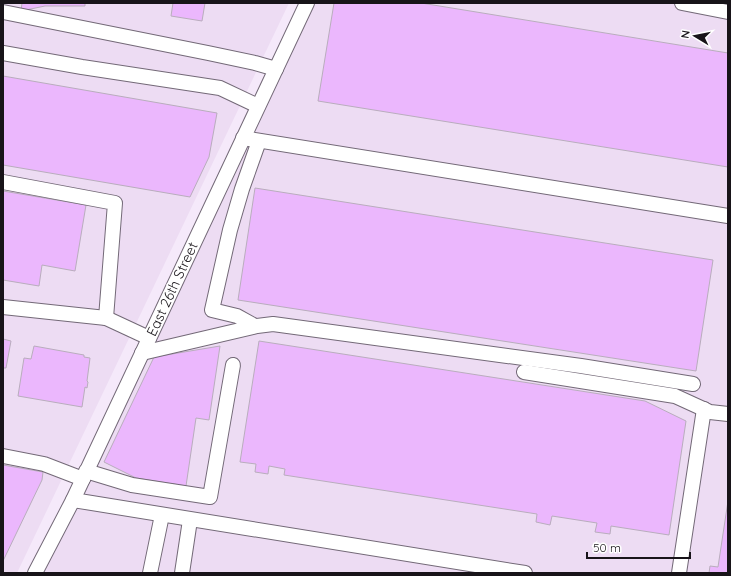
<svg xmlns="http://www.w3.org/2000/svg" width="731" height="576" font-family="Quicksand,sans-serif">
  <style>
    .built { fill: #eddcf3 }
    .building { fill: #ebb7fd; stroke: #b9adbd }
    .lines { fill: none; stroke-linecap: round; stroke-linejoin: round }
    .minor-casing { stroke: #736977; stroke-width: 16 }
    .minor { stroke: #fff; stroke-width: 14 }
    .labels { text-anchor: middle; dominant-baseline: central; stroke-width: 3; stroke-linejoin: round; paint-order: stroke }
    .street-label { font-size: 14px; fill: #181419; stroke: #fff }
  </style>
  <rect width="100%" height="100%" fill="#f5e9fa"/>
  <g class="built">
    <path d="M3 3H289L17 573H3Z"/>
    <path d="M313 3H728V573H38Z"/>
  </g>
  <g class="building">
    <path d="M22 3H85V6H45L21 11Z"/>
    <path d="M173 3H205L202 21 171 16Z"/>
    <path d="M334 3H421L728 53V167L318 101Z"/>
    <path d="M3 76 217 113 209 157 190 197 3 165Z"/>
    <path d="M255 188 713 260 696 371 238 300Z"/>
    <path d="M3 191 86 205 75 271 42 265 39 286 3 280Z"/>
    <path d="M3 339 11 341 6 368H3Z"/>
    <path d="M259 341 645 401 686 421 669 535 611 526 610 534 595 532 597 523 552 516 550 525 536 522 537 514 284 475 285 469 269 466 268 474 255 472 256 464 240 462Z"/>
    <path d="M34 346 84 355V357L90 358 87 381 88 382 87 388 85 387 82 407 18 396 24 358 31 359Z"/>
    <path d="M220 346 209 420 196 418 186 486 136 478 104 462 154 357Z"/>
    <path d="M3 465 43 472 42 480 3 561Z"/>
    <path d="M728 501V573H709L710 566 718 567Z"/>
  </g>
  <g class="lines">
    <g class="minor-casing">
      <g id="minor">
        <path d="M682 3 728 12"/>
        <path d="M3 12 208 53 255 63 276 69"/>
        <path d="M3 53 82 67 220 88 258 106"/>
        <path d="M243 138 728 216"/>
        <path d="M3 182 115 203 106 318"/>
        <path d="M3 307 106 318 149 338"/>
        <path d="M255 326 237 316 212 310 230 230 242 189 259 141"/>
        <path d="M142 353 257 326 273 324 581 366 693 384"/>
        <path d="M524 372 675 396 710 412 728 414"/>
        <path d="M3 456 44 464 83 479"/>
        <path d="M86 471 132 485 210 497 233 365"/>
        <path d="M73 500 525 573"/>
        <path d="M35 573 73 500 307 3"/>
        <path d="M150 573 162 515"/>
        <path d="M182 573 190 520"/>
        <path d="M679 573 704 409"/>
      </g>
    </g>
    <use href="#minor" class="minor"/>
  </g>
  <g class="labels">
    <g class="street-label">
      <text transform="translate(172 289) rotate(-65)">East 26th Street</text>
    </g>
  </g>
  <rect width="731" height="576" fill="none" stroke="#181419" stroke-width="8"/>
  <g transform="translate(695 36) rotate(280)" stroke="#ffffff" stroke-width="3" paint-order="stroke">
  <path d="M0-3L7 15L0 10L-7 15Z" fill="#181419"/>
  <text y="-6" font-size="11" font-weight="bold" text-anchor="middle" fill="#181419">N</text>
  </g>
  <path d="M587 552v6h103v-6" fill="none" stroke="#181419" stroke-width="2"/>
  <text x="593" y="552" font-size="12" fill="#181419" stroke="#ffffff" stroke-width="3" paint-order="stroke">50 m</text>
</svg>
